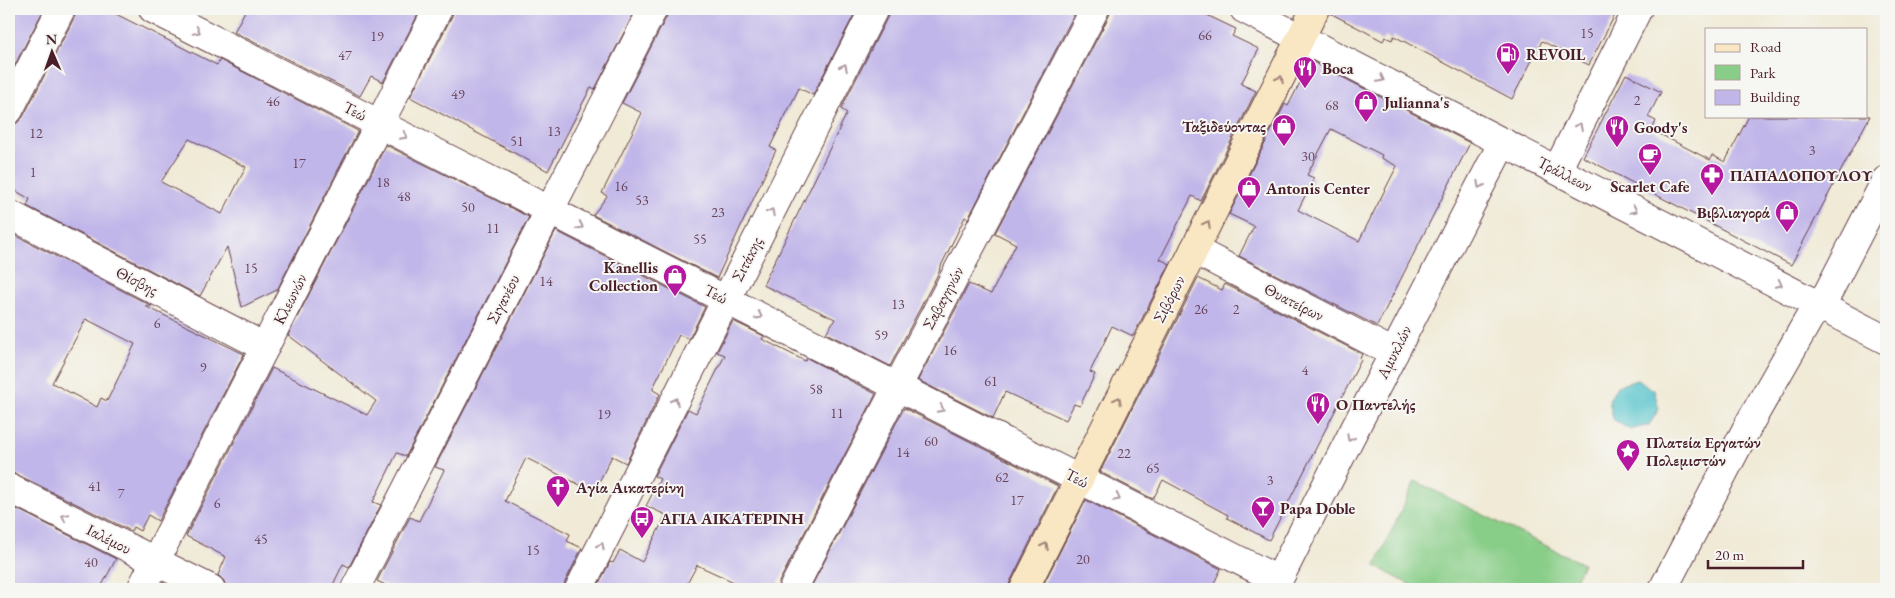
<svg xmlns="http://www.w3.org/2000/svg" width="1895" height="598" font-family="'EB Garamond',serif">
  <style>
    .green { fill: #89ce88; stroke: #6a765a }
    .water { fill: #56c4cc; stroke: #50727c }
    .building { fill: #c1b6e9; fill-rule: evenodd }
    .lines { fill: none; stroke-linecap: round; stroke-linejoin: round }
    .street-casing { stroke: #633d45; stroke-width: 30 }
    .secondary-casing { stroke: #633d45; stroke-width: 30 }
    .street { stroke: #fff; stroke-width: 28 }
    .secondary { stroke: #f9e7c3; stroke-width: 28 }
    .oneway { stroke: #ae9aa0 }
    .oneway2 { stroke: #a28377 }
    .labels { text-anchor: middle; dominant-baseline: central; stroke-width: 4; stroke-linejoin: round; paint-order: stroke }
    .number-label { font-size: 14px; fill: #68455a }
    .poi-label { font-size: 16px; font-weight: bold; fill: #4a1f2b; stroke: #f6f6f2; text-anchor: start }
    .street-label { font-size: 16px; fill: #4a1f2b; stroke: #f6f6f2 }
  </style>
  <rect width="100%" height="100%" fill="#f6f6f2"/>
  <filter id="ink" filterUnits="userSpaceOnUse"><feTurbulence type="fractalNoise" baseFrequency=".02" numOctaves="2"/><feDisplacementMap in="SourceGraphic" scale="10" xChannelSelector="R" yChannelSelector="G"/><feConvolveMatrix kernelMatrix="1 2 1 2 8 2 1 2 1" color-interpolation-filters="sRGB"/></filter>
  <filter id="wash" filterUnits="userSpaceOnUse"><feTurbulence type="fractalNoise" baseFrequency=".0096" numOctaves="4" result="noise"/><feDisplacementMap in="SourceGraphic" scale="20" xChannelSelector="R" yChannelSelector="G"/><feGaussianBlur stdDeviation="1.12" result="paint"/><feColorMatrix in="noise" values="0 0 0 0 0 0 0 0 0 0 0 0 0 0 0 0 0 1.4 0 .05"/><feComposite in="paint" operator="in"/></filter>
  <g filter="url(#wash)">
    <rect width="100%" height="100%" fill="#f0ead6"/>
    <path class="green" d="M1415 481 1583 564 1571 589H1418L1375 566Z"/>
    <path class="water" d="M1637 380 1654 390 1659 409 1649 425 1630 430 1613 419 1609 401 1617 386Z"/>
    <g id="blocks">
      <g class="building">
        <path d="M9 9H44L9 76Z"/>
        <path d="M77 9H106L217 65 220 60 358 131 277 290 242 307 227 247 200 296 27 206 30 199 9 187V125L17 123 23 117 75 16ZM189 139 246 167 222 214 161 182Z"/>
        <path d="M246 9H421L383 82 371 76 360 96 234 32Z"/>
        <path d="M454 9H636L595 89 591 87 590 89 548 171 410 97 452 16Z"/>
        <path d="M669 9H857L813 95 799 88 770 147 776 150 717 278 593 215 607 196 602 193 642 113 622 103 667 16Z"/>
        <path d="M890 9H1077L968 219 965 217 939 270H940L890 366 826 333 835 319 763 285 847 113 841 109 888 16Z"/>
        <path d="M1111 9H1194L1236 29 1232 36 1259 49 1241 84 1256 91 1201 201 1192 196 1160 259 1170 264 1133 336 1112 326 1090 372 1095 374 1080 406 1074 404 1066 420 1005 392 993 418 918 380 969 284 991 294 1016 244 995 233 1109 16Z"/>
        <path d="M1331 9H1618L1589 65 1542 41 1512 99 1394 36 1392 40 1385 37 1383 41 1330 13Z"/>
        <path d="M1311 61 1470 143 1377 326 1239 256 1254 226 1229 214 1285 104 1288 106ZM1331 129 1382 155 1381 158 1397 166 1359 241 1298 210 1314 178 1307 175Z"/>
        <path d="M1626 74 1661 92 1648 117 1656 121 1652 130 1710 160 1712 155 1725 162 1749 116H1870L1791 265 1583 157Z"/>
        <path d="M386 145 529 217 406 456 397 453 373 502 381 505 349 567 343 564 331 589H226L224 581 218 575 226 557 186 536 272 368 367 415 376 401 288 335Z"/>
        <path d="M556 231 705 307 689 339 679 335 653 388V390L660 394 626 463 612 456 594 492 526 458 505 501 570 534 567 541 582 548 565 582 563 589H394L377 581 410 517 419 521 444 470 435 467Z"/>
        <path d="M13 234 152 306H145L244 354 158 521 148 515 140 531 133 527 131 531 16 474 9 472V242ZM86 319 135 344 107 401 101 398 97 407 52 383Z"/>
        <path d="M1198 278 1222 290 1225 284 1362 354 1360 359 1361 360 1269 540 1227 518 1228 515 1163 480 1153 499 1100 472Z"/>
        <path d="M733 321 764 336 762 339 805 361 807 358 876 394 779 582 777 589H749L697 565 687 584 697 589H596L610 562 613 563 620 550 642 562 666 515 646 506 660 479 654 476 688 409 696 413 725 355 717 352Z"/>
        <path d="M904 408 1058 486 1010 582 1008 589H810Z"/>
        <path d="M1086 500 1221 569 1211 589H1041Z"/>
        <path d="M9 505 116 559 100 589H9Z"/>
      </g>
    </g>
  </g>
  <g filter="url(#ink)">
    <use href="#blocks" fill-opacity="0" stroke="#633d45" stroke-width="1"/>
    <g class="lines">
      <g class="street-casing">
        <g id="street">
          <path d="M153 9 1278 580"/>
          <path d="M1244 9 1886 340"/>
          <path d="M9 110 61 9"/>
          <path d="M1557 170 1638 9"/>
          <path d="M9 214 265 347"/>
          <path d="M1194 250 1394 353"/>
          <path d="M9 488 211 589"/>
          <path d="M141 589 438 9"/>
          <path d="M355 589 653 9"/>
          <path d="M579 589 874 9"/>
          <path d="M793 589 897 387 1095 9"/>
          <path d="M1274 589 1350 438 1503 142"/>
          <path d="M1663 589 1749 424 1810 317 1821 306 1886 180"/>
        </g>
      </g>
      <g class="secondary-casing">
        <path id="secondary" d="M1024 589 1315 9"/>
      </g>
      <use href="#street" class="street"/>
      <use href="#secondary" class="secondary"/>
    </g>
    <defs><path id="oneway-chevron" d="M-2-3.5L2.5 0L-2 3.5" fill="none" stroke-width="1.6" stroke-linecap="round" stroke-linejoin="round" transform="scale(1.25)"/></defs>
    <g class="oneway">
      <use href="#oneway-chevron" transform="translate(197 31) rotate(27)"/>
      <use href="#oneway-chevron" transform="translate(844 67) rotate(-63)"/>
      <use href="#oneway-chevron" transform="translate(1381 79) rotate(27)"/>
      <use href="#oneway-chevron" transform="translate(1579 126) rotate(-63)"/>
      <use href="#oneway-chevron" transform="translate(404 136) rotate(27)"/>
      <use href="#oneway-chevron" transform="translate(1480 185) rotate(118)"/>
      <use href="#oneway-chevron" transform="translate(1634 210) rotate(27)"/>
      <use href="#oneway-chevron" transform="translate(771 212) rotate(-63)"/>
      <use href="#oneway-chevron" transform="translate(580 226) rotate(27)"/>
      <use href="#oneway-chevron" transform="translate(1779 284) rotate(27)"/>
      <use href="#oneway-chevron" transform="translate(759 316) rotate(27)"/>
      <use href="#oneway-chevron" transform="translate(675 401) rotate(-63)"/>
      <use href="#oneway-chevron" transform="translate(941 409) rotate(27)"/>
      <use href="#oneway-chevron" transform="translate(1350 438) rotate(117)"/>
      <use href="#oneway-chevron" transform="translate(1117 498) rotate(27)"/>
      <use href="#oneway-chevron" transform="translate(65 517) rotate(-153)"/>
      <use href="#oneway-chevron" transform="translate(601 546) rotate(-63)"/>
    </g>
    <g class="oneway2">
      <use href="#oneway-chevron" transform="translate(1280 79) rotate(-63)"/>
      <use href="#oneway-chevron" transform="translate(1207 224) rotate(-63)"/>
      <use href="#oneway-chevron" transform="translate(1118 400) rotate(-63)"/>
      <use href="#oneway-chevron" transform="translate(1045 546) rotate(-63)"/>
    </g>
  </g>
  <defs>
    <g id="fuel-pin" transform="scale(1.25)"><path d="M0 17L-7.5 6A9.5 9.5 0 1 1 7.5 6Z" fill="#b5179e" stroke="#f6f6f2"/><path d="M-5.5-6h7V0h2V4h1.3V-2.5L3-4.5l.8-.8L6-3V5H2.5V1h-1V6h-7ZM-4.2-4.7v3.2H.2V-4.7Z" fill="#fff"/></g>
    <g id="restaurant-pin" transform="scale(1.25)"><path d="M0 17L-7.5 6A9.5 9.5 0 1 1 7.5 6Z" fill="#b5179e" stroke="#f6f6f2"/><path d="M-5-6h1v4h1v-4h1v4h1v-4h1v5L-1.5 .5V6h-2V.5L-5-1ZM5-6V6H3V1.5H1.5Q1.5-4 5-6Z" fill="#fff"/></g>
    <g id="shop-pin" transform="scale(1.25)"><path d="M0 17L-7.5 6A9.5 9.5 0 1 1 7.5 6Z" fill="#b5179e" stroke="#f6f6f2"/><path d="M-5-2.5h2.3a2.7 3.5 0 0 1 5.4 0H5L5.5 6h-11ZM-1.5-2.5h3a1.5 2.3 0 0 0-3 0Z" fill="#fff"/></g>
    <g id="cafe-pin" transform="scale(1.25)"><path d="M0 17L-7.5 6A9.5 9.5 0 1 1 7.5 6Z" fill="#b5179e" stroke="#f6f6f2"/><path d="M-5.5-4.5H6V0H3Q3 3.5 0 3.5H-2.5Q-5.5 3.5-5.5 0ZM3-3.2v2h1.7v-2ZM-6 4.5H4V6H-6Z" fill="#fff"/></g>
    <g id="pharmacy-pin" transform="scale(1.25)"><path d="M0 17L-7.5 6A9.5 9.5 0 1 1 7.5 6Z" fill="#b5179e" stroke="#f6f6f2"/><path d="M-2-6h4v4h4v4h-4v4h-4v-4h-4v-4h4Z" fill="#fff"/></g>
    <g id="sight-pin" transform="scale(1.25)"><path d="M0 17L-7.5 6A9.5 9.5 0 1 1 7.5 6Z" fill="#b5179e" stroke="#f6f6f2"/><path d="M0-6L1.8-2.2L6-1.7L2.9 1.2L3.7 5.4L0 3.3L-3.7 5.4L-2.9 1.2L-6-1.7L-1.8-2.2Z" fill="#fff"/></g>
    <g id="church-pin" transform="scale(1.25)"><path d="M0 17L-7.5 6A9.5 9.5 0 1 1 7.5 6Z" fill="#b5179e" stroke="#f6f6f2"/><path d="M-1.2-6h2.4v3.5h3.3v2.4h-3.3V6h-2.4V-.1h-3.3v-2.4h3.3Z" fill="#fff"/></g>
    <g id="bar-pin" transform="scale(1.25)"><path d="M0 17L-7.5 6A9.5 9.5 0 1 1 7.5 6Z" fill="#b5179e" stroke="#f6f6f2"/><path d="M-6-5H6L.8 .8V4.5H3.5V6h-7V4.5H-.8V.8Z" fill="#fff"/></g>
    <g id="bus-pin" transform="scale(1.25)"><path d="M0 17L-7.5 6A9.5 9.5 0 1 1 7.5 6Z" fill="#b5179e" stroke="#f6f6f2"/><path d="M-5-6H5V4H4V6H2V4H-2V6H-4V4H-5ZM-3.5-4V0h7V-4ZM-3.5 1.2v1.5H-2V1.2ZM2 1.2v1.5H3.5V1.2Z" fill="#fff"/></g>
  </defs>
  <g fill-rule="evenodd">
    <use href="#fuel-pin" x="1508" y="54"/>
    <use href="#restaurant-pin" x="1305" y="68"/>
    <use href="#shop-pin" x="1366" y="102"/>
    <use href="#shop-pin" x="1284" y="126"/>
    <use href="#restaurant-pin" x="1617" y="127"/>
    <use href="#cafe-pin" x="1650" y="155"/>
    <use href="#pharmacy-pin" x="1712" y="175"/>
    <use href="#shop-pin" x="1249" y="188"/>
    <use href="#shop-pin" x="1787" y="212"/>
    <use href="#shop-pin" x="675" y="276"/>
    <use href="#restaurant-pin" x="1318" y="404"/>
    <use href="#sight-pin" x="1628" y="451"/>
    <use href="#church-pin" x="558" y="487"/>
    <use href="#bar-pin" x="1263" y="508"/>
    <use href="#bus-pin" x="642" y="518"/>
  </g>
  <g class="labels">
    <g class="number-label">
      <text x="1587" y="33">15</text>
      <text x="1205" y="35">66</text>
      <text x="377" y="36">19</text>
      <text x="345" y="55">47</text>
      <text x="458" y="94">49</text>
      <text x="1637" y="100">2</text>
      <text x="273" y="101">46</text>
      <text x="1332" y="105">68</text>
      <text x="554" y="131">13</text>
      <text x="36" y="133">12</text>
      <text x="517" y="141">51</text>
      <text x="1812" y="150">3</text>
      <text x="1308" y="156">30</text>
      <text x="299" y="163">17</text>
      <text x="33" y="172">1</text>
      <text x="383" y="182">18</text>
      <text x="621" y="186">16</text>
      <text x="404" y="196">48</text>
      <text x="642" y="200">53</text>
      <text x="468" y="207">50</text>
      <text x="718" y="212">23</text>
      <text x="493" y="228">11</text>
      <text x="700" y="239">55</text>
      <text x="251" y="268">15</text>
      <text x="546" y="281">14</text>
      <text x="898" y="304">13</text>
      <text x="1201" y="309">26</text>
      <text x="1236" y="309">2</text>
      <text x="157" y="323">6</text>
      <text x="881" y="335">59</text>
      <text x="950" y="350">16</text>
      <text x="203" y="367">9</text>
      <text x="1305" y="370">4</text>
      <text x="991" y="381">61</text>
      <text x="816" y="389">58</text>
      <text x="837" y="413">11</text>
      <text x="604" y="414">19</text>
      <text x="931" y="441">60</text>
      <text x="903" y="452">14</text>
      <text x="1124" y="453">22</text>
      <text x="1153" y="468">65</text>
      <text x="1002" y="477">62</text>
      <text x="1270" y="480">3</text>
      <text x="95" y="486">41</text>
      <text x="121" y="493">7</text>
      <text x="1017" y="500">17</text>
      <text x="217" y="503">6</text>
      <text x="261" y="539">45</text>
      <text x="533" y="550">15</text>
      <text x="1083" y="559">20</text>
      <text x="91" y="562">40</text>
    </g>
    <g class="poi-label">
      <text x="1526" y="54">REVOIL</text>
      <text x="1322" y="68">Boca</text>
      <text x="1384" y="102">Julianna's</text>
      <text x="1266" y="126" text-anchor="end">Ταξιδεύοντας</text>
      <text x="1634" y="127">Goody's</text>
      <text x="1730" y="175">ΠΑΠΑΔΟΠΟΥΛΟΥ</text>
      <text x="1650" y="186" text-anchor="middle">Scarlet Cafe</text>
      <text x="1266" y="188">Antonis Center</text>
      <text x="1770" y="212" text-anchor="end">Βιβλιαγορά</text>
      <text x="658" y="267" text-anchor="end">Kanellis<tspan x="658" dy="18">Collection</tspan></text>
      <text x="1336" y="404">Ο Παντελής</text>
      <text x="1646" y="442">Πλατεία Εργατών<tspan x="1646" dy="18">Πολεμιστών</tspan></text>
      <text x="576" y="487">Αγία Αικατερίνη</text>
      <text x="1280" y="508">Papa Doble</text>
      <text x="660" y="518">ΑΓΙΑ ΑΙΚΑΤΕΡΙΝΗ</text>
    </g>
    <g class="street-label">
      <text transform="translate(355 111) rotate(27)">Τεώ</text>
      <text transform="translate(1565 174) rotate(27)">Τράλλεων</text>
      <text transform="translate(747 259) rotate(-63)">Σιτάκης</text>
      <text transform="translate(137 281) rotate(27)">Θίσβης</text>
      <text transform="translate(716 294) rotate(27)">Τεώ</text>
      <text transform="translate(943 298) rotate(-62)">Σαβαγηνών</text>
      <text transform="translate(290 299) rotate(-63)">Κλεωνών</text>
      <text transform="translate(503 299) rotate(-63)">Σιγανέου</text>
      <text transform="translate(1169 299) rotate(-63)">Σιβόρων</text>
      <text transform="translate(1294 302) rotate(27)">Θυατείρων</text>
      <text transform="translate(1394 352) rotate(-63)">Αμυκλών</text>
      <text transform="translate(1077 478) rotate(27)">Τεώ</text>
      <text transform="translate(109 539) rotate(27)">Ιαλέμου</text>
    </g>
  </g>
  <rect width="1895" height="598" fill="none" stroke="#f6f6f2" stroke-width="30"/>
  <rect x="1705" y="28" width="162" height="90" fill="#f6f6f2" stroke="#b1a0a2"/>
  <rect x="1715" y="44" width="25" height="8" fill="#f9e7c3" stroke="#b1a0a2"/>
  <text x="1750" y="52" font-size="15" fill="#4a1f2b">Road</text>
  <rect x="1715" y="65" width="25" height="15" fill="#89ce88" stroke="#b1a0a2"/>
  <text x="1750" y="78" font-size="15" fill="#4a1f2b">Park</text>
  <rect x="1715" y="90" width="25" height="15" fill="#c1b6e9" stroke="#b1a0a2"/>
  <text x="1750" y="102" font-size="15" fill="#4a1f2b">Building</text>
  <g transform="translate(52 52) rotate(358)" stroke="#f6f6f2" stroke-width="4" paint-order="stroke">
  <path d="M0-4L9 19L0 12L-9 19Z" fill="#4a1f2b"/>
  <text y="-8" font-size="14" font-weight="bold" text-anchor="middle" fill="#4a1f2b">N</text>
  </g>
  <path d="M1708 560v8h95v-8" fill="none" stroke="#4a1f2b" stroke-width="2.5"/>
  <text x="1715" y="560" font-size="15" fill="#4a1f2b" stroke="#f6f6f2" stroke-width="4" paint-order="stroke">20 m</text>
</svg>
